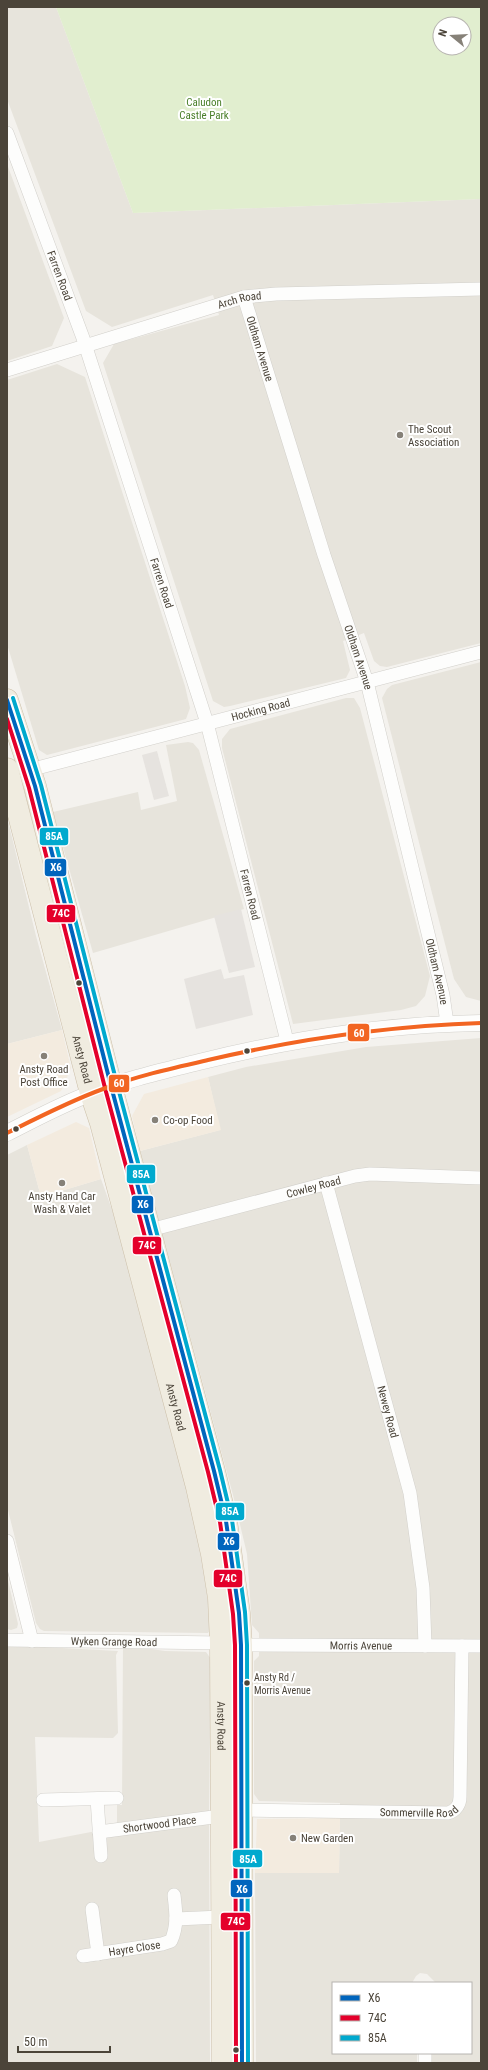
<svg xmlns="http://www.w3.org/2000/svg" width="488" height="2070" font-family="'Roboto Condensed',sans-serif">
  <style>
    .residential { fill: #e7e4dc }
    .commercial { fill: #f3ebdf }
    .green { fill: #e1eecf; fill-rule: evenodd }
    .parking { fill: #e6e3df }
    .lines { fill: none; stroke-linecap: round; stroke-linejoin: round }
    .minor-casing { stroke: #d2d0cb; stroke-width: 14 }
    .tertiary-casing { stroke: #d2d0cb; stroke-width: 17 }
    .trunk-casing { stroke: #ccbfa9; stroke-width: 23 }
    .minor { stroke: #fdfdfc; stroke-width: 13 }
    .tertiary { stroke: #fdfdfc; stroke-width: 16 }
    .trunk { stroke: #f0ece0; stroke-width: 22 }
    .bus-1-casing { stroke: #fff; stroke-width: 7 }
    .bus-2-casing { stroke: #fff; stroke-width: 7 }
    .bus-3-casing { stroke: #fff; stroke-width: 7 }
    .bus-4-casing { stroke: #fff; stroke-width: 7 }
    .bus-1 { stroke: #0065bd; stroke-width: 4 }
    .bus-2 { stroke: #e4002b; stroke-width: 4 }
    .bus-3 { stroke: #00a9ce; stroke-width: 4 }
    .bus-4 { stroke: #f26522; stroke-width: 4 }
    .poi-dot { fill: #868178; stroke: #fff; stroke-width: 1.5 }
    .bus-dot { fill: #4b4439; stroke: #fff; stroke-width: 1.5 }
    .labels { text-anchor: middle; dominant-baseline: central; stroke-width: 4; stroke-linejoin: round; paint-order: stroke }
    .bus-label { font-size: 10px; fill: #4b4439; stroke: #fff; text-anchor: start }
    .park-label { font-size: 11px; fill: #4a7f2a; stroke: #fff }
    .street-label { font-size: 11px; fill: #4b4439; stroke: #fff }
    .poi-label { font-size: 11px; fill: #4b4439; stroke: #fff; text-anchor: start }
    .line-badge { stroke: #fff; stroke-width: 1.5 }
    .badge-label { font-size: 11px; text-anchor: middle; font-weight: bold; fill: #fff }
  </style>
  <rect width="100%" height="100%" fill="#f4f2ee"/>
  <g class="residential">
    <path d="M7 7H56L133 213 481 199V643L387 667 380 666 374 661 364 633 343 641 350 670 346 678 230 706 224 707 213 701 103 363 114 344 219 315 213 295 112 327 86 311 7 99Z"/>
    <path d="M7 164 64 318 52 346 7 361Z"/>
    <path d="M57 364 85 377 185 686 190 708 186 719 47 755 39 750 7 644V380Z"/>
    <path d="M481 662V1001L466 997 454 979 382 698 387 689 392 685Z"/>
    <path d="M346 698H354L360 708 430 976 425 996 416 1006 401 1010 293 1024 222 748V739L230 729Z"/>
    <path d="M188 742 193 743 199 750 244 909 93 953 53 812 138 792 141 810 177 801 166 745Z"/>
    <path d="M7 817 36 936 62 1030 7 1044Z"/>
    <path d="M481 1038V2063H430V2053H471V1983H436L427 1974 420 1973 416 1976 412 1983H333V2053H417V2063H256L255 1873H339L340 1803 259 1801 254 1794V1661L259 1656V1633L252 1625 247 1554 233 1495 140 1151 220 1130 208 1077 246 1067 366 1047Z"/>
    <path d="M27 1145 41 1197 101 1179 116 1221 175 1441 199 1541 208 1600 210 1630 208 1633 44 1631 40 1629 36 1623 7 1506V1155Z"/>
    <path d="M7 1576 18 1624 17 1628 11 1630 7 1629Z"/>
    <path d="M7 1645 118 1651 116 1655 118 1733 113 1738 35 1737 39 1842 117 1827V1805H122L123 1645 165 1651 206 1652 211 1659 209 1814 210 2063H7Z"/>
  </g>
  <g class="commercial">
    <path d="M62 1030 71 1068 61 1091 7 1117V1044Z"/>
    <path d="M208 1077 221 1130 140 1151 132 1116 144 1094Z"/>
    <path d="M76 1122 89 1128 101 1179 41 1197 27 1145Z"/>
    <path d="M340 1818 339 1873H255L257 1819Z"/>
  </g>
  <path class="green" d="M56 7H481V199L133 213ZM440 24H464V48H440Z"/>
  <g class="parking">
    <path d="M157 751 169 796 154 800 142 755Z"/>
    <path d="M241 909 255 967 229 973 214 916Z"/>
    <path d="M221 969 224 979 244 975 253 1015 196 1029 184 979Z"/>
  </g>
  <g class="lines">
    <g class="minor-casing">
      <g id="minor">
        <path id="s1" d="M7 133 83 338 207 723 287 1041"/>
        <path id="s2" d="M244 297 324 555 367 682 443 995 447 1023"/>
        <path id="s3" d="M7 370 244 297 276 294 481 289"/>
        <path id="s4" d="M41 767 481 652"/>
        <path id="s5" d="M326 1183 410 1493 423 1588 425 1646"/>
        <path id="s6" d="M150 1230 355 1176 370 1174 481 1178"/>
        <path d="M7 1541 32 1641"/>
        <path id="s7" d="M7 1640 221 1643"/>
        <path id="s8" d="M241 1645 481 1646"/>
        <path d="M97 1799 101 1856"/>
        <path d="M43 1800 117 1798"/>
        <path id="s9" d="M242 1810 448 1813C456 1811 460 1804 460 1797L462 1646"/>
        <path id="s10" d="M99 1832 221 1816"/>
        <path d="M92 1909 98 1954"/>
        <path d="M176 1919 221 1917"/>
        <path id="s11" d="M83 1956 162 1944 171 1941C178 1925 176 1912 174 1895"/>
        <path d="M425 2063V2053"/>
      </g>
    </g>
    <g class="tertiary-casing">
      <path id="tertiary" d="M7 1133C35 1119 62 1104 92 1093 127 1079 163 1071 199 1062 292 1039 385 1024 481 1023"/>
    </g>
    <g class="trunk-casing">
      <g id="trunk">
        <path d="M7 700 35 786 111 1086 214 1471 226 1521 239 1613 241 1645 242 2063"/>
        <path id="s12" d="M7 769 91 1093 101 1123 197 1487 212 1554 219 1598 221 1643 223 2063"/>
      </g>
    </g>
    <use href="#minor" class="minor"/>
    <use href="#tertiary" class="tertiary"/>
    <use href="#trunk" class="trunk"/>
    <g class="bus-1-casing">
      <path id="bus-1" d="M7 700 35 786 111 1086 214 1471 226 1521 239 1613 241 1645 242 2063"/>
    </g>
    <g class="bus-2-casing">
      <path id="bus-2" d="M7 719 29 788 105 1088 208 1472 220 1522 233 1614 235 1645 236 2063"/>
    </g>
    <g class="bus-3-casing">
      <path id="bus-3" d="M13 698 41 785 117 1084 220 1470 232 1520 245 1612 247 1645 248 2063"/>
    </g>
    <g class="bus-4-casing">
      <path id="bus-4" d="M7 1133C39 1117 70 1101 103 1089 137 1076 173 1068 208 1060 298 1039 389 1026 481 1023"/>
    </g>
    <use href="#bus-1" class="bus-1"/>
    <use href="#bus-2" class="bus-2"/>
    <use href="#bus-3" class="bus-3"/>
    <use href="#bus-4" class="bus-4"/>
  </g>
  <g class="poi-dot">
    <circle cx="400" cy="435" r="4"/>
    <circle cx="44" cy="1056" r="4"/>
    <circle cx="155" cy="1120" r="4"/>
    <circle cx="62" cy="1183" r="4"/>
    <circle cx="293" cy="1838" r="4"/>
  </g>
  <g class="bus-dot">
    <circle cx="79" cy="983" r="3.5"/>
    <circle cx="247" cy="1051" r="3.5"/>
    <circle cx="16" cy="1129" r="3.5"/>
    <circle cx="247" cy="1683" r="3.5"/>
    <circle cx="236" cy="2050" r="3.5"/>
  </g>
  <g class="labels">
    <g class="bus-label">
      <text x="254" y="1677">Ansty Rd /<tspan x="254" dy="13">Morris Avenue</tspan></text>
    </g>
    <g class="park-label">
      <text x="204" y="102">Caludon<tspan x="204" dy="13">Castle Park</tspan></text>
    </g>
    <g class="street-label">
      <text stroke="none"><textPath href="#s1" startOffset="152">Farren Road</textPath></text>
      <text stroke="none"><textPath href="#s3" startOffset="243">Arch Road</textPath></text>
      <text stroke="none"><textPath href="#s2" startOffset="54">Oldham Avenue</textPath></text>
      <text stroke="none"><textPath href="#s1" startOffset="476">Farren Road</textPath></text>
      <text stroke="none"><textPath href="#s2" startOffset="378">Oldham Avenue</textPath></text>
      <text stroke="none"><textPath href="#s4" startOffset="227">Hocking Road</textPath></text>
      <text stroke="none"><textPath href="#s1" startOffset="800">Farren Road</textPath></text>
      <text stroke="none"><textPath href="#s2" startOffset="702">Oldham Avenue</textPath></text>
      <text stroke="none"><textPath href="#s12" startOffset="300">Ansty Road</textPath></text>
      <text stroke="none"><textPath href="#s6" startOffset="169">Cowley Road</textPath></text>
      <text stroke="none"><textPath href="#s12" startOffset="660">Ansty Road</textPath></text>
      <text stroke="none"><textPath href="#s5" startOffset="237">Newey Road</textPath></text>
      <text stroke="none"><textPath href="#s7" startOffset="107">Wyken Grange Road</textPath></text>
      <text stroke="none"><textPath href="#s8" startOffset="120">Morris Avenue</textPath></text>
      <text stroke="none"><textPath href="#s12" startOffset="984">Ansty Road</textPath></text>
      <text stroke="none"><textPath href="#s9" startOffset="177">Sommerville Road</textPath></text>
      <text stroke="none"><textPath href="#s10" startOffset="61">Shortwood Place</textPath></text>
      <text stroke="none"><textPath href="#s11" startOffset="52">Hayre Close</textPath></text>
    </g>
    <g class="poi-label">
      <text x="408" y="429">The Scout<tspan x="408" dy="13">Association</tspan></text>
      <text x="44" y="1069" text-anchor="middle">Ansty Road<tspan x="44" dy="13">Post Office</tspan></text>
      <text x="163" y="1120">Co-op Food</text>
      <text x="62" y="1196" text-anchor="middle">Ansty Hand Car<tspan x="62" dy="13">Wash &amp; Valet</tspan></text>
      <text x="301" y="1838">New Garden</text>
    </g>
  </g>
  <g class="line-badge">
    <rect x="39" y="827" width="30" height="19" rx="4" fill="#00a9ce"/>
    <rect x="44" y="858" width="23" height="19" rx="4" fill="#0065bd"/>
    <rect x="46" y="904" width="30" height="19" rx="4" fill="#e4002b"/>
    <rect x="347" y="1023" width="23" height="19" rx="4" fill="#f26522"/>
    <rect x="108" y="1074" width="22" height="19" rx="4" fill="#f26522"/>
    <rect x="126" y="1164" width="30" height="20" rx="4" fill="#00a9ce"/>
    <rect x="131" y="1195" width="23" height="19" rx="4" fill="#0065bd"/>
    <rect x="132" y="1236" width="30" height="19" rx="4" fill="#e4002b"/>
    <rect x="215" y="1502" width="30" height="19" rx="4" fill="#00a9ce"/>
    <rect x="217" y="1532" width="23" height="19" rx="4" fill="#0065bd"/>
    <rect x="213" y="1569" width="30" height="19" rx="4" fill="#e4002b"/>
    <rect x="232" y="1849" width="31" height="19" rx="4" fill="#00a9ce"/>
    <rect x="230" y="1879" width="23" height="19" rx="4" fill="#0065bd"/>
    <rect x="220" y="1912" width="31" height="19" rx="4" fill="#e4002b"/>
  </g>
  <g class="badge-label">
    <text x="54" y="840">85A</text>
    <text x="56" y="871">X6</text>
    <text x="61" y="917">74C</text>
    <text x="359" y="1037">60</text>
    <text x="119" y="1087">60</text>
    <text x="141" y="1178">85A</text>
    <text x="143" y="1208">X6</text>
    <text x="147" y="1249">74C</text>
    <text x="230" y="1515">85A</text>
    <text x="229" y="1545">X6</text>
    <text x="228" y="1582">74C</text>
    <text x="248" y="1863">85A</text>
    <text x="242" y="1893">X6</text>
    <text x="236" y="1925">74C</text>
  </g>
  <rect width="488" height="2070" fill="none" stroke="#4b4439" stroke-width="16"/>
  <rect x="332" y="1982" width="140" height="72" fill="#ffffff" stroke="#b7b4b0"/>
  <rect x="340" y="1995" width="20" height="6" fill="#0065bd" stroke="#b7b4b0"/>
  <text x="368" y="2002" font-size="12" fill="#4b4439">X6</text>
  <rect x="340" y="2015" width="20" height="6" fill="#e4002b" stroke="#b7b4b0"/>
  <text x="368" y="2022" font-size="12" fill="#4b4439">74C</text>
  <rect x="340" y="2035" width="20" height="6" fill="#00a9ce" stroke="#b7b4b0"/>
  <text x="368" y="2042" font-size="12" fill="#4b4439">85A</text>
  <g transform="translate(452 36) rotate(288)"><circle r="19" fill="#ffffff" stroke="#b7b4b0"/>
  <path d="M0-3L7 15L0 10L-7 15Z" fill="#868178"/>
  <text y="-6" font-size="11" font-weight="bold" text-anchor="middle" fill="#4b4439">N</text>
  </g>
  <path d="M18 2046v6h92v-6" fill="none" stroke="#4b4439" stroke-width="2"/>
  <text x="24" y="2046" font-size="12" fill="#4b4439" stroke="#ffffff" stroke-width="3" paint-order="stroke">50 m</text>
</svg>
